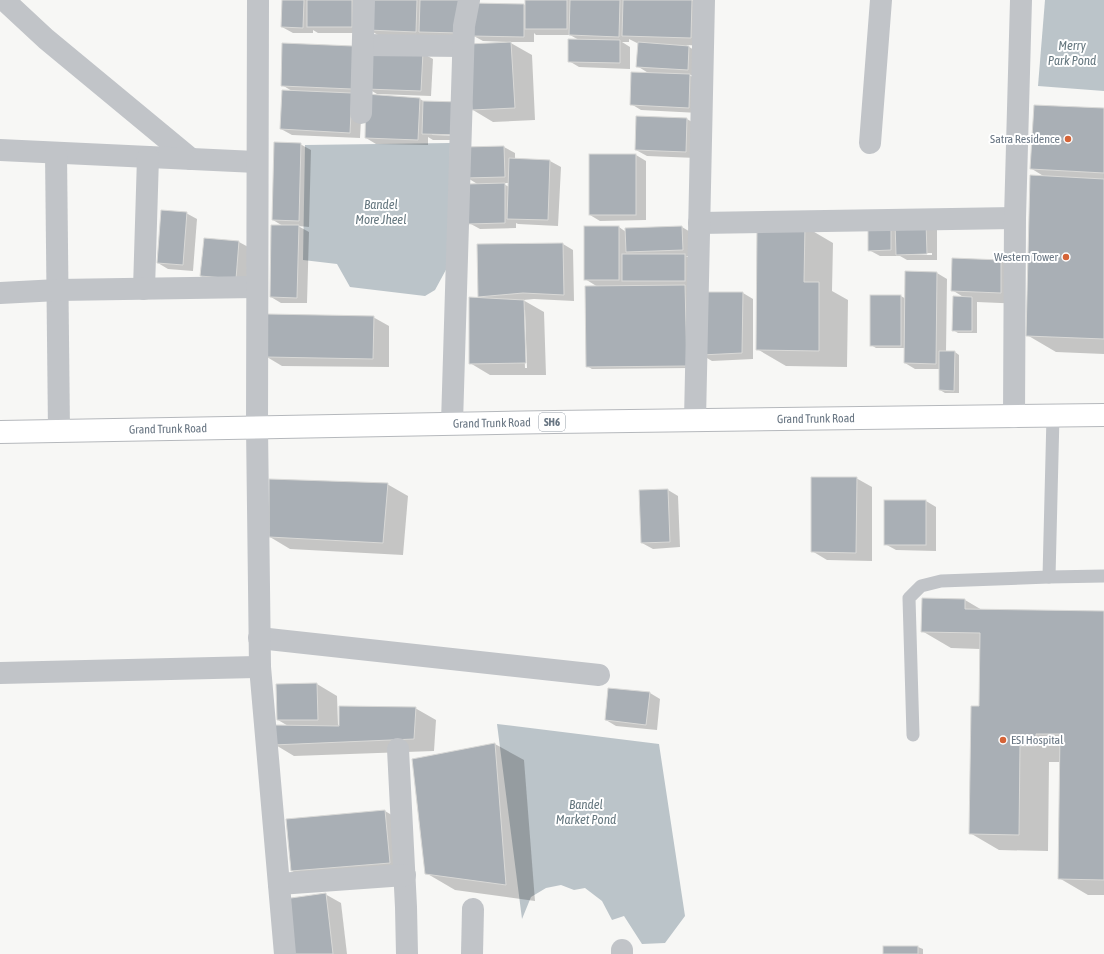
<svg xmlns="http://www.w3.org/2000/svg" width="1104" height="954" font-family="'Asap Condensed',sans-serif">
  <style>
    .water { fill: #bbc4c9 }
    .shadow { fill: #0003; fill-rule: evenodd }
    .building { fill: #a9afb5; stroke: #d9d9d7 }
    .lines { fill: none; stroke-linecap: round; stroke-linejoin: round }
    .primary-casing { stroke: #b5b8bc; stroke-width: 24 }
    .service { stroke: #c1c4c8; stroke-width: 13 }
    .minor { stroke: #c1c4c8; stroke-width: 22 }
    .tertiary { stroke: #c1c4c8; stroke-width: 22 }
    .primary { stroke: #fff; stroke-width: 22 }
    .poi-dot { fill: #d56438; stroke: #fff; stroke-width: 1.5 }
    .labels { text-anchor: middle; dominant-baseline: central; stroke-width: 4; stroke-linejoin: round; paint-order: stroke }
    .shield { fill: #fff; stroke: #969fa8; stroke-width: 1 }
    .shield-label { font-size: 11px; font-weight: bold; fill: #697683 }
    .poi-label { font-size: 12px; fill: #697683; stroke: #fff; text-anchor: end }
    .street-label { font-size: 12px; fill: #697683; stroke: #fff }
    .water-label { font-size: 13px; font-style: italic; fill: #65777f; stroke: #fff }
  </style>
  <rect width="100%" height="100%" fill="#f7f7f5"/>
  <g class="water">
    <path d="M1045 0H1104V91L1038 86Z"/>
    <path d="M450 143 448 266 435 290 425 296 350 287 337 264 303 260 305 145Z"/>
    <path d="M497 724 659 744 685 916 665 943 642 944 624 916 612 920 602 901 585 888 574 890 561 885 546 888 531 897 522 919Z"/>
  </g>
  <g class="shadow">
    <path d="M283 0H362V33H318L313 30V33H293L282 27Z"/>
    <path d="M370 0H472L471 4 526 5V0H692L707 9 706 46 686 45 699 53 698 75H689L700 81 699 113 641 110 631 104 650 74 637 66 639 44 629 39V42H622L630 47V69L579 67 569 61 579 40 570 35H536L534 33V42H509L532 55 535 120 493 122 473 110 507 42 483 41 470 34V39L380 36 369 30Z"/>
    <path d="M353 47 362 100 360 138 292 135 281 129 292 91 282 85Z"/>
    <path d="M422 53 433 59 431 96 377 94 367 88Z"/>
    <path d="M367 95 420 99 425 102 460 103 471 109 470 140H433L428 137V145L376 144 366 138ZM432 133 465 134V136L432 135Z"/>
    <path d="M1104 109V354L1056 352 1027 335 1045 177 1032 169Z"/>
    <path d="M687 119 697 125 696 158 647 156 636 150Z"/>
    <path d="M300 144 311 150 309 227 298 226 309 232 307 303H281L271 297 283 226 273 220Z"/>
    <path d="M504 147 515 153V159L550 161 561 167 558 226 518 224 516 223V228L480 229 469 223 479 185 466 177 465 148ZM502 183H509V187Z"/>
    <path d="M636 155 646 161V220L600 221 590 215Z"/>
    <path d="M186 213 197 219 193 271 168 269 158 263Z"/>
    <path d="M804 226 833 243 832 291 848 300 847 367 786 366 757 349Z"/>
    <path d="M869 226 937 229V260H907L900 256H880L869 250ZM906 253H932V255H906Z"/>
    <path d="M619 227 626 232 682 227 692 233 693 256H686L695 261 691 368 592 369 587 366 598 287 585 279Z"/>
    <path d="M205 239 239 242 250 248 246 285 212 282 201 276Z"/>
    <path d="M563 244 573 250 574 301 534 299 523 300 544 312 546 375H490L470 363 483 299 479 296ZM523 310H525L527 368H525Z"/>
    <path d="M1001 261 1021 273V304L977 302V333H958L953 330 965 298 952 290Z"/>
    <path d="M937 273 947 279 946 352H955L959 355V393H945L940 390V369H915L905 363V348H876L871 345 901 296 906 299Z"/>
    <path d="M743 293 753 299V359L712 361 702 355Z"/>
    <path d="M373 317 389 326V367L282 366 267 357Z"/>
    <path d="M856 478 872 487V561L827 560 812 551Z"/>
    <path d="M387 484 408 496 403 555 290 549 270 537Z"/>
    <path d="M668 490 678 496 680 547 653 549 642 543Z"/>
    <path d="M926 501 936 507V551L896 550 885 544Z"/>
    <path d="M965 600 982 610 1104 612V895H1088L1059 878 1061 762H1049L1048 851 999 850 970 833 980 707V649L951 648 922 631Z"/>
    <path d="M317 684 337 696 338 725 415 708 436 720 434 751 294 756 274 744 290 727 278 720Z"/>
    <path d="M650 693 660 699 657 730 616 726 606 720Z"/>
    <path d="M495 744 524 760 535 901 455 890 426 873Z"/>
    <path d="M385 811 405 823 410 874 312 883 292 871Z"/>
    <path d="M325 894 341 903 347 954H291Z"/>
    <path d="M884 947H918L923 949V954H884Z"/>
  </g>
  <g class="building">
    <path d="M282 0H304L303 28 281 27Z"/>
    <rect x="307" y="0" width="45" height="27"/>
    <path d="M369 0H417L416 32 368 30Z"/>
    <path d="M420 0H461L460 33 419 32Z"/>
    <rect x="525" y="0" width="42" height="29"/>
    <path d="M570 0H620L619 37 569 35Z"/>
    <path d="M623 0H692L691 38 622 36Z"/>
    <path d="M472 3 524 4V37L471 36Z"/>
    <path d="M568 39 620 40V63L568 62Z"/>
    <path d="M511 42 515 108 472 110 468 44Z"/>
    <path d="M638 42 689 46 688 70 636 67Z"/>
    <path d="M282 43 353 46 352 89 281 86Z"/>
    <path d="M367 50 423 52 421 91 366 89Z"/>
    <path d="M631 72 690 74 689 108 630 105Z"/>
    <path d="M282 90 352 93 350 133 280 129Z"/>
    <path d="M366 94 420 98 418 140 365 138Z"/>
    <path d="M423 101 461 102 460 135 422 134Z"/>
    <path d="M1034 105 1104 108V173L1030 169Z"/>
    <path d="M636 116 687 118 686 152 635 150Z"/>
    <path d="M274 142 301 143 299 221 272 220Z"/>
    <path d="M504 146 505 177 465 178 464 147Z"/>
    <rect x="589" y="154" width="47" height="61"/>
    <path d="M509 158 550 160 548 220 507 219Z"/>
    <path d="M1030 175 1104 179V339L1026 336Z"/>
    <path d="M505 183V223L468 224V184Z"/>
    <path d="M161 210 187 212 183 265 157 263Z"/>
    <path d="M895 222H926L927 254 896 255Z"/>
    <path d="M271 225H299L297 298 270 297Z"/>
    <path d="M757 225H805L804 282H819V351L756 350Z"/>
    <path d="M868 225H891V250L868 251Z"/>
    <rect x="584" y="226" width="35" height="54"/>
    <path d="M682 226 683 250 626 252 625 228Z"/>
    <path d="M204 238 239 241 236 279 200 276Z"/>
    <path d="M563 243 564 295 523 293 478 297 477 244Z"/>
    <rect x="622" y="254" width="63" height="27"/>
    <path d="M952 258 1001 260V293L951 291Z"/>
    <path d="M905 271 937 272 936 364 904 363Z"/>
    <path d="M685 285 687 366 586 367 585 286Z"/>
    <path d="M700 292H743L742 353 701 355Z"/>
    <rect x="870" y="295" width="31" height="51"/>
    <path d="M953 296 972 297V331H952Z"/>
    <path d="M469 297 524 300 526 363 469 364Z"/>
    <path d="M266 314 374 316 373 359 266 357Z"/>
    <path d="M939 351H955L954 391 939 390Z"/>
    <path d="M811 477H857L856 553 811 552Z"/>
    <path d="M269 479 388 483 383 543 269 537Z"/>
    <path d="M668 489 670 542 641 543 639 490Z"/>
    <rect x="884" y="500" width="42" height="45"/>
    <path d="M922 598 965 599V609L1104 611V880L1058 879 1060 734H1036V746H1020L1019 835 969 834 971 706H979L980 633 921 632Z"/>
    <path d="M317 683 318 720H277L276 684Z"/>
    <path d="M608 688 650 692 646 725 605 720Z"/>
    <path d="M339 706 416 707 414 739 273 745V725L339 726Z"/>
    <path d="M495 743 506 885 425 874 412 759Z"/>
    <path d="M385 810 390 863 291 871 286 819Z"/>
    <path d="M326 893 333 954H290L284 899Z"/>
    <rect x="883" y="946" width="35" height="8"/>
  </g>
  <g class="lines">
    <g class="primary-casing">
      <g id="primary">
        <path id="s1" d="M0 432 554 422 1104 415"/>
      </g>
    </g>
    <g class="service">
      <path d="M1049 577 1053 416"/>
      <path d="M913 735 909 598 921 586 941 581 1049 577 1104 576"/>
    </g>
    <g class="minor">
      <path d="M4 0 46 39 191 159"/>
      <path d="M363 45 463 46"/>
      <path d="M361 113 364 0"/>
      <path d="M870 143 881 0"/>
      <path d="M0 150 257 162"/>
      <path d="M56 153 59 431"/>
      <path d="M699 223 1015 218"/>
      <path d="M144 289 148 157"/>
      <path d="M0 293 58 290 257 287"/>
      <path d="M1014 417 1015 218 1021 0"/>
      <path d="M695 420 704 0"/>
      <path d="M452 423 464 26 469 0"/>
      <path d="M259 638 599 675"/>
      <path d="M0 673 260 667"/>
      <path d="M398 749 406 907 407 954"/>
      <path d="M279 884 405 875"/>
      <path d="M472 954 473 909"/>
      <path d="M622 954V950"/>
    </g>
    <path class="tertiary" d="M258 0 257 427 260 667 285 954"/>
    <use href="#primary" class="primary"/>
  </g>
  <g class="poi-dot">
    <circle cx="1068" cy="139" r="4"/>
    <circle cx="1066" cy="257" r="4"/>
    <circle cx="1003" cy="740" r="4"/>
  </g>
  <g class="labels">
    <rect class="shield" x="539" y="413" width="26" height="18" rx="3"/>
    <g class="shield-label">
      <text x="552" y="422">SH6</text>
    </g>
    <g class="poi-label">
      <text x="1060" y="139">Satra Residence</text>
      <text x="1058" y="257">Western Tower</text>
      <text x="1011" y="740" text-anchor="start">ESI Hospital</text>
    </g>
    <g class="street-label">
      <text stroke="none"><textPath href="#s1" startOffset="816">Grand Trunk Road</textPath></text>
      <text stroke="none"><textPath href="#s1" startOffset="492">Grand Trunk Road</textPath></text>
      <text stroke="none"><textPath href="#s1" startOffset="168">Grand Trunk Road</textPath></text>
    </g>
    <g class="water-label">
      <text x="1072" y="45">Merry<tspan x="1072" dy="15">Park Pond</tspan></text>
      <text x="381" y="204">Bandel<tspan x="381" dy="15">More Jheel</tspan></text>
      <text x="586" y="804">Bandel<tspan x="586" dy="15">Market Pond</tspan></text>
    </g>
  </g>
</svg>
